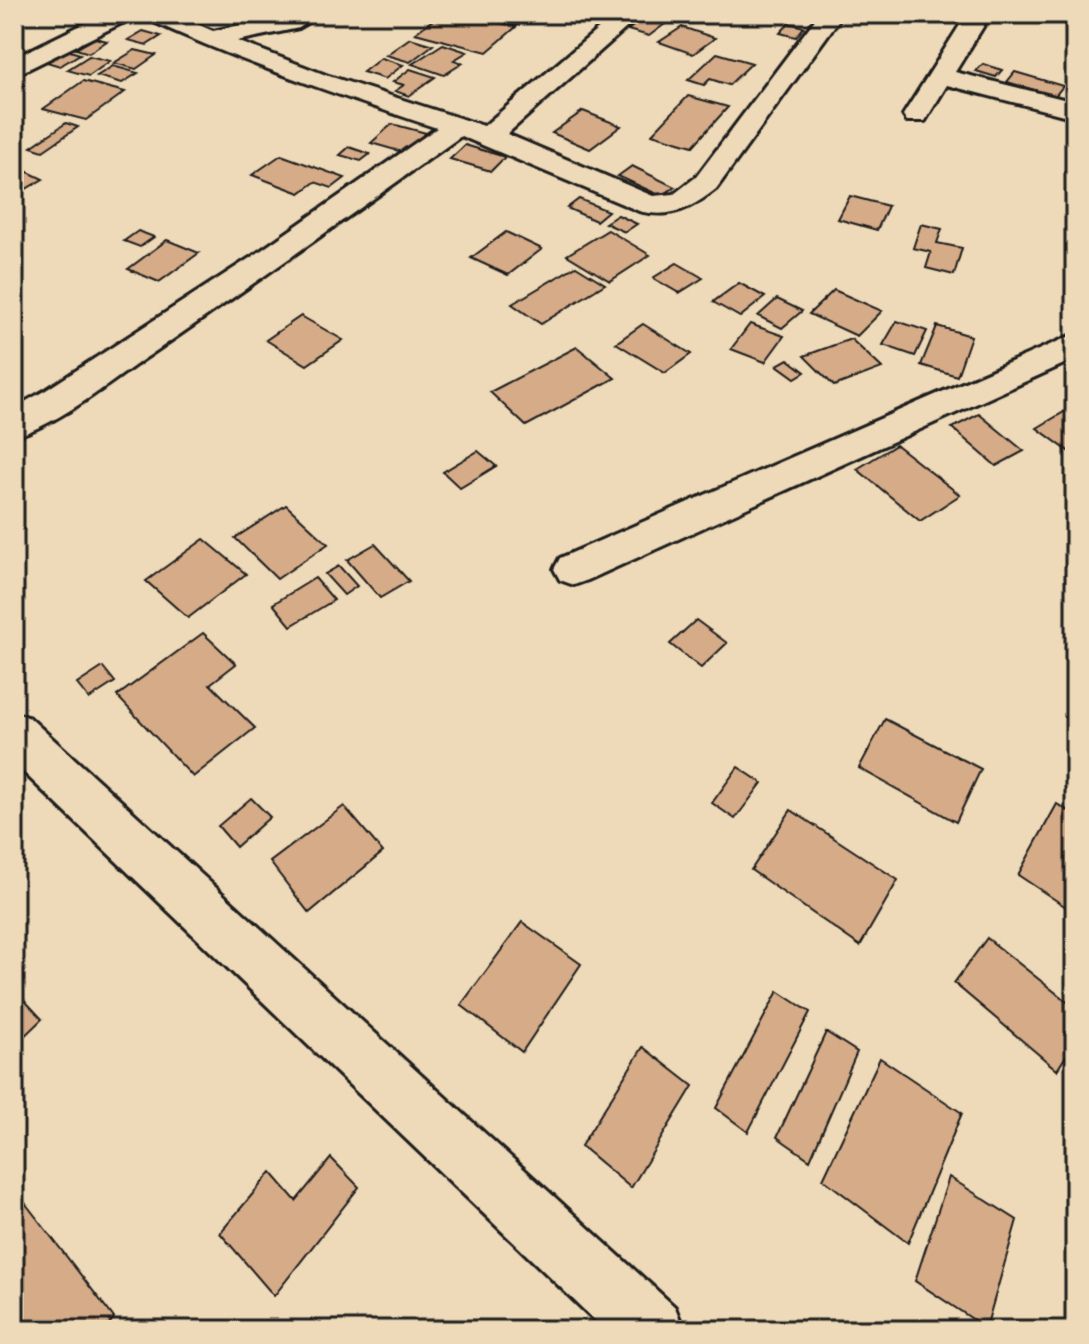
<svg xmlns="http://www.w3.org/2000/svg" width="1089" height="1344" font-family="Delius,sans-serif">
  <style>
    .building { fill: #d6ab88; stroke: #1c1c1c; stroke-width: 2 }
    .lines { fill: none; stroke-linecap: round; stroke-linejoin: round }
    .minor-casing { stroke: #1c1c1c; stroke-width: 6 }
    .minor { fill: #eedab8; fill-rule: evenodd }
  </style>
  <rect width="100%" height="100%" fill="#eedab8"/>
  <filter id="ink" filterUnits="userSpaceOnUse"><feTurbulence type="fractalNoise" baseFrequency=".0125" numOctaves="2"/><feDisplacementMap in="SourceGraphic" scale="16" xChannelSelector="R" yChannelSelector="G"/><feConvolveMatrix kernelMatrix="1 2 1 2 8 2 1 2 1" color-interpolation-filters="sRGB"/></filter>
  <g filter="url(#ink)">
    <g class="building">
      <path d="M441 14H466L516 27 487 52 415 33Z"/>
      <path d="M496 14H531L518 26 490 19Z"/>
      <path d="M541 14H590L576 24Z"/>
      <path d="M648 15 669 21 649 36 628 30Z"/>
      <path d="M789 23 804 27 796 37 780 33Z"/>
      <path d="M682 27 715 38 693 54 659 42Z"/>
      <path d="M143 31 161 36 147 45 128 40Z"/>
      <path d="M95 38 107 41 89 53 76 49Z"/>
      <path d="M410 38 433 45 410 62 386 55Z"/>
      <path d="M443 44 467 52 454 60 463 63 444 75 412 64Z"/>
      <path d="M60 48 80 54 60 66 40 60Z"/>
      <path d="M135 50 156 55 136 69 114 63Z"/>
      <path d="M717 53 752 63 729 85 710 79 704 85 688 80Z"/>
      <path d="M89 56 110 61 89 76 67 70Z"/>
      <path d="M381 58 403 65 385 79 363 72Z"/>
      <path d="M983 64 1002 70 996 77 976 71Z"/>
      <path d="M113 66 138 73 122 83 97 76Z"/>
      <path d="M410 69 435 77 409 96 395 91 404 85 393 82Z"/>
      <path d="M1015 72 1063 86 1055 96 1007 82Z"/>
      <path d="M83 81 125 92 86 120 43 109Z"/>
      <path d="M688 96 728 107 693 146 652 134Z"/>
      <path d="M583 111 621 126 590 149 552 133Z"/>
      <path d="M66 123 78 127 43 151 31 147Z"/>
      <path d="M392 124 430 134 409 154 371 143Z"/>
      <path d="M465 145 505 157 491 171 450 159Z"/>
      <path d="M349 147 370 154 361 161 340 155Z"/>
      <path d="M281 155 345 178 332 188 315 182 300 193 252 175Z"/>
      <path d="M632 166 675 187 661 196 618 176Z"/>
      <path d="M26 171 43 179 14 196V178Z"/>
      <path d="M850 196 888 206 877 230 838 219Z"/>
      <path d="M579 199 608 211 596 221 567 208Z"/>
      <path d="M618 215 637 224 625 232 605 223Z"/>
      <path d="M921 224 942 229 937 243 962 248 954 275 926 268 931 252 913 248Z"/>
      <path d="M608 230 650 255 610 281 567 255Z"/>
      <path d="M138 231 154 237 140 247 124 241Z"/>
      <path d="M506 232 542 249 508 275 471 258Z"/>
      <path d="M167 240 199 253 159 282 128 269Z"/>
      <path d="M677 263 703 278 679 293 653 278Z"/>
      <path d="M576 266 605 284 541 324 512 304Z"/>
      <path d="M739 283 765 297 740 317 713 302Z"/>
      <path d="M834 290 882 311 857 336 809 314Z"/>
      <path d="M777 299 802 311 782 328 758 316Z"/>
      <path d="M301 316 343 340 307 365 266 340Z"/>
      <path d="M897 321 927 331 915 356 883 345Z"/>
      <path d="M643 324 691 354 665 373 616 343Z"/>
      <path d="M750 324 784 336 765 362 731 349Z"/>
      <path d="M937 326 971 336 957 376 921 365Z"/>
      <path d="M851 339 882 368 834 386 804 356Z"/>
      <path d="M577 347 615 378 526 426 490 392Z"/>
      <path d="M788 359 805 372 795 378 777 365Z"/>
      <path d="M1069 409 1075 414V451L1071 453 1037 428Z"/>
      <path d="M979 414 1024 451 996 466 952 428Z"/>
      <path d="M896 445 960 495 920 521 857 469Z"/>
      <path d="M478 451 496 466 460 488 443 472Z"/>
      <path d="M286 505 328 544 277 579 235 538Z"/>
      <path d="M204 539 246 574 188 618 146 581Z"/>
      <path d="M375 544 409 581 380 598 347 560Z"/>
      <path d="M339 566 357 586 344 595 325 574Z"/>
      <path d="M315 578 334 600 291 626 273 604Z"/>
      <path d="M696 620 727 643 701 668 670 644Z"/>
      <path d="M203 633 236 664 210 684 255 728 193 777 117 696Z"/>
      <path d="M103 667 115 682 89 699 77 684Z"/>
      <path d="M885 719 981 769 956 822 859 768Z"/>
      <path d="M738 767 762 783 735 819 712 803Z"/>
      <path d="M251 798 270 817 236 847 218 826Z"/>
      <path d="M1057 804 1075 815V913L1018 875Z"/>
      <path d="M344 806 383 852 309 913 270 862Z"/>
      <path d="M791 810 898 880 860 946 751 870Z"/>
      <path d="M522 922 581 964 522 1052 461 1005Z"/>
      <path d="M987 938 1075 1008V1042L1057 1070 954 983Z"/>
      <path d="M14 989 42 1019 14 1046Z"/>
      <path d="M778 991 810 1012 748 1132 716 1108Z"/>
      <path d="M826 1032 857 1052 810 1160 777 1137Z"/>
      <path d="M643 1047 693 1086 631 1188 581 1146Z"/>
      <path d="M880 1058 962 1113 908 1243 823 1179Z"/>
      <path d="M331 1158 359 1187 274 1296 220 1233 271 1172 296 1201Z"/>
      <path d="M949 1177 1017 1220 986 1328 915 1281Z"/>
      <path d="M22 1199 114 1318 104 1330H14V1207Z"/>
    </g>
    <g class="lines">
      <g class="minor-casing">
        <g id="minor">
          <path d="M104 14H134L130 19 14 76V58Z"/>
          <path d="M143 14H174L213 31 290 14H319L299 28 237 41 326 75 484 126 616 14H642L507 134 653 196 674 194 696 177 819 14H843L716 189C692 208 671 219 639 211L461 136C358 210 255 283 150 355 108 383 63 422 14 437V408L46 390 253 256 437 128C338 95 241 62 147 19Z"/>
          <path d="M967 14H991L955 72 1075 102V118L947 85 925 121H907L903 115Z"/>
          <path d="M1075 334V359L588 580 574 585 560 580 554 569 560 558Z"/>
          <path d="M14 712 30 718 675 1307 684 1330H605L14 763Z"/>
        </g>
      </g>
      <use href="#minor" class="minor"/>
    </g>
  </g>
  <rect width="1089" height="1344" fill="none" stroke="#eedab8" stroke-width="48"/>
  <rect x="24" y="24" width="1041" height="1296" fill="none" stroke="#1c1c1c" stroke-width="3" filter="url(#ink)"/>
</svg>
